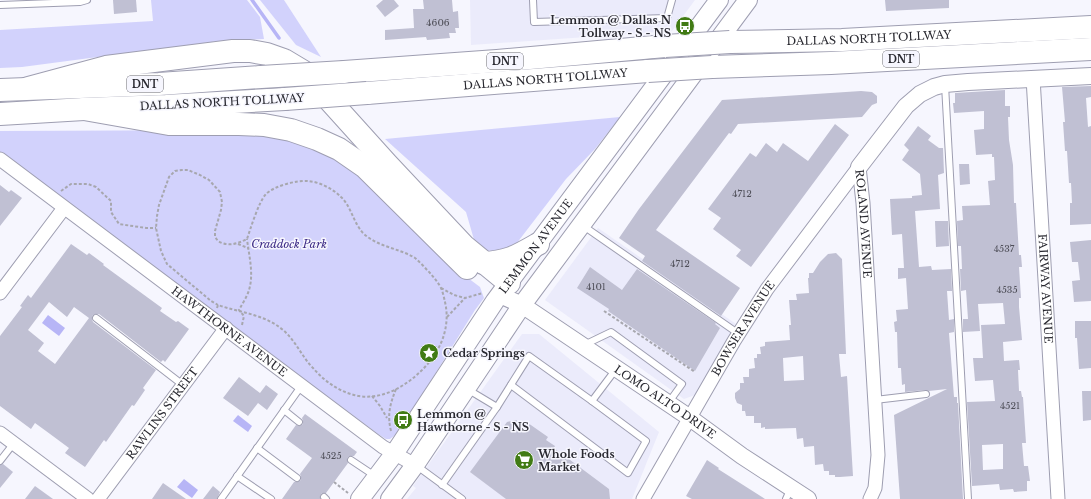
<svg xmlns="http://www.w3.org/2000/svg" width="1091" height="499" font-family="'Libre Baskerville',serif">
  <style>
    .built { fill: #ebebfb }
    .green { fill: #d2d2fc }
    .water { fill: #b7b5f6 }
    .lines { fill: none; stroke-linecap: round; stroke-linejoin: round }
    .stream { stroke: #b7b5f6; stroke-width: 3.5 }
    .building { fill: #c0c0d3; fill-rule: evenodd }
    .service-casing { stroke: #9e9eb1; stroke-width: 8 }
    .minor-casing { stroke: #9e9eb1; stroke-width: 15 }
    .tertiary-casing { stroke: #9e9eb1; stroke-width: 18 }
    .secondary-casing { stroke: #9e9eb1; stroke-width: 20 }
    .motorway-casing { stroke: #9e9eb1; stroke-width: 24 }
    .path { stroke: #a7a7ae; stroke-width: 2; stroke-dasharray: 3 2; stroke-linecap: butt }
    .service { stroke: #fff; stroke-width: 6 }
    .minor { stroke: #fff; stroke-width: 13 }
    .tertiary { stroke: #fff; stroke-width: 16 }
    .secondary { stroke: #fff; stroke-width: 18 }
    .motorway { stroke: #fff; stroke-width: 22 }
    .motorway-bridge-casing { stroke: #9e9eb1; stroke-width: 24; stroke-linecap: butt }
    .motorway-bridge { stroke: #fff; stroke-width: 22 }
    .labels { text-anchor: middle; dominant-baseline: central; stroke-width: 3; stroke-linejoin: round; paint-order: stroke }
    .number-label { font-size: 9px; fill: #4f4f59 }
    .shield { fill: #f6f6fe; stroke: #66666e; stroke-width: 1 }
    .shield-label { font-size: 10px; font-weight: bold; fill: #292930 }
    .poi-label { font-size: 11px; font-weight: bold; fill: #292930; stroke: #f6f6fe; text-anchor: start }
    .street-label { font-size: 11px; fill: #292930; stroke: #f6f6fe }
    .park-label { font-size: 11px; font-style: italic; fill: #3c2a85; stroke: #f6f6fe }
  </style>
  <rect width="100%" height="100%" fill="#f6f6fe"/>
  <g class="built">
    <path d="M470 0H695L672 31 471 45Z"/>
    <path d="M598 228 736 324 700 390 695 395 684 399 545 300Z"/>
    <path d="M522 334H539L659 432 632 499H407L416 488 413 486Z"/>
  </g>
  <g class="green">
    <path d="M151 0H247L260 17 264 39 219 41 22 67 0 68V30L153 21Z"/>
    <path d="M260 0H284L321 57 296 45Z"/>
    <path d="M620 117 595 149 566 179 510 252 477 250 466 212 385 139Z"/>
    <path d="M235 130 290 136 345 161 456 269 480 287 484 298 475 310 402 427 394 436 390 439H386L378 434 0 153V131Z"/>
  </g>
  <g class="water">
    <path d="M48 315 65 328 59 336 42 323Z"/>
    <path d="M238 415 252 426 248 432 233 421Z"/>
    <path d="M184 479 198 490 192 498 177 487Z"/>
  </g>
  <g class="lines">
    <path class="stream" d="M252 0 279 38"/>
  </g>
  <g class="building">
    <path d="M113 0H136L137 12 114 14Z"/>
    <path d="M383 0H394L399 6 385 17 376 6Z"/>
    <path d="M423 0H452L453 12 458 11 459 28H455L456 33H449L450 38 427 40 426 37 385 40V30L414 28 413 9H424Z"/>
    <path d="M885 0H949V8L886 11Z"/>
    <path d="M1091 86V97L1086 98 1088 127 1091 126V224L1070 225V203H1072L1071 183H1069L1067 151H1065L1063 122H1065L1062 87Z"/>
    <path d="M1005 90V106H1010V117H1008L1009 140 1013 165 1014 203H1016L1019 255H1021L1022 267H1019L1021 298H1019V307L1022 340 1003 342 1004 361 1019 360 1020 370H1018L1019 391H1021L1022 397H1023L1026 443H1022L1024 466H1028L1030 481H1027V491L1014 492 1013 489 1000 490 999 484 972 486 967 402 995 401 993 380 975 381 973 358H983L981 325 1005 324 1003 303 978 304 980 331 963 332V319H968L966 290 961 291 960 269H962L961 246H958L957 221 963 220 962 206 990 205 988 181 995 180 994 157H992V154L976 155 974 130 984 129V111L954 113 953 103H955V93ZM1003 444V469L983 470 982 445Z"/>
    <path d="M861 91 872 92 877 96V103L872 105 862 117 738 124 731 134 729 133 656 230 740 288 721 316 642 261 645 256 619 238 639 209 722 100Z"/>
    <path d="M835 124 849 135 751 267 736 256 741 250 713 229 721 218 708 209 750 153 756 157 766 143 777 152 783 143 808 161Z"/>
    <path d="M918 126 931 136 928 140 939 148H943L944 173 938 175 940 209 915 211 919 267 931 266 932 270 951 269 952 291H947L949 320 954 319V332L949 333 954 397H957V403H958L963 499H900L894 415 947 389 929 391 925 390 905 392V384L902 385 901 368H898L897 332H895L894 322 897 321 896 310 908 309 906 278 898 279V268H904L902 234 892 235 890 199 912 198V196L922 195 920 174 902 160 909 150 904 145Z"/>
    <path d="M959 164H969L970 184 960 185Z"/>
    <path d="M0 185 9 192 11 190 22 198 0 226Z"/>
    <path d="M935 221H948L949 246 936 247Z"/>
    <path d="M1091 240V301L1074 302 1072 281 1080 280 1078 262H1072L1070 242Z"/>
    <path d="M71 244 87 255 89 253 104 264 103 265 162 308 160 311 176 322 178 321 189 329 165 362 163 360 161 362 99 314H95L92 316V319L93 322 156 370 143 388 145 390 134 406 132 405 106 442 104 440 85 467 65 453 69 448 46 431 35 423 31 429 0 406V336L22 307 20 306 28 295 31 298ZM49 302 67 317 74 307 89 318 55 364 38 351 44 343 28 330Z"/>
    <path d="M836 253 842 259 846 354H839L841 377 847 376 853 476 840 477H835V475H829V471H824L823 464 815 465 814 446 804 447 803 438 797 439 796 428 765 429V427L761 428V423H754V416H746L745 411H742V405L737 403 735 398V393L740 389V383H744L743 377H749V369L755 368 754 358H757V354H761L760 347 765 346V342L790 340 789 325H791L789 300H797L796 294 809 293 808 278H809V273H813L820 262 828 254ZM803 356 804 380 784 381 783 358Z"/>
    <path d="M590 267 622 290 637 269 716 323 715 324 720 328 695 371 608 311 609 309 577 288Z"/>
    <path d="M1075 321H1091V368L1079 369 1077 338H1075Z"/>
    <path d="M239 377 260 393 266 385 278 394 267 410 258 403 248 416 223 398Z"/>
    <path d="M1082 391H1091V420L1083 421Z"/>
    <path d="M305 414 357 452 354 456H351L348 457 347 460 348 463 326 493H323L321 494 320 499H282L294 482H298L301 480V477L300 474 312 458 286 439 296 425 300 426 303 424V421L302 418Z"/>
    <path d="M516 420 525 427 528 423 548 437 546 440 555 446 554 448 609 489 610 499H506L470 472 507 422Z"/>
    <path d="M707 460 719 468 718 469 765 499H692L686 496Z"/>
    <path d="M3 464 13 472 0 488V465Z"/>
    <path d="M163 483 186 499H152Z"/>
    <path d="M35 486 53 499H25Z"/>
    <path d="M213 486 220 492 217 499H203Z"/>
  </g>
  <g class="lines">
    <g class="service-casing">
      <g id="service">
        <path d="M533 0 534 22 667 18 672 0"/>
        <path d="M0 5 80 2 87 0"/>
        <path d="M945 85 968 499"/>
        <path d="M582 225 739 334"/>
        <path d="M96 318 183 385"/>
        <path d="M584 345 611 332 682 384 669 402"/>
        <path d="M511 385 628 473 646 441 592 401"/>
        <path d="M467 389 497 407 529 356 592 401 616 369"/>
        <path d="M875 400 926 394"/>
        <path d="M284 410 299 422"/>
        <path d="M257 448 297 478"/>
        <path d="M351 460 375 476"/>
        <path d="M0 461 14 443"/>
        <path d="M417 466 462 499"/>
        <path d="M237 476 271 499"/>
        <path d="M442 485 497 407"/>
        <path d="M324 497 326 499"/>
        <path d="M221 499 302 385"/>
        <path d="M786 499 791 488"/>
      </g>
    </g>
    <g class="minor-casing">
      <g id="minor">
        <path id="s1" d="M1033 78 1058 499"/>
        <path id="s2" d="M0 159 383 447 415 465"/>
        <path id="s3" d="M859 167 863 203 878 455 875 488 870 499"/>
        <path d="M0 293 64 208"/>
        <path d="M0 433 88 499"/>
        <path id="s4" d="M98 499 226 328"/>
        <path id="s5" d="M643 499 734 341 767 289 859 167"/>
      </g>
    </g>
    <g class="tertiary-casing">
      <g id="tertiary">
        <path d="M859 167 906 106 920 94 934 87 945 84 968 82 1091 76"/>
        <path id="s6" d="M500 295 522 305 690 418 742 456 808 499"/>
      </g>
    </g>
    <g class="secondary-casing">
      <g id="secondary">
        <path id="s7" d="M360 499 394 454 495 301 719 0"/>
        <path d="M390 499 415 465 522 305 748 0"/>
      </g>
    </g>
    <g class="motorway-casing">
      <g id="motorway">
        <path id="s8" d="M730 42 842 40 1091 27"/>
        <path d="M712 67 831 63 1091 49"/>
        <path d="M344 72 497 61 665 46"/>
        <path d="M28 88 106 67 233 51H250L267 54 284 60 304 72 387 164 464 246 509 283"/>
        <path d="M0 90 159 84 261 77"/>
        <path id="s9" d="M367 93 648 71"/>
        <path d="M84 109 169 124H239L264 125 291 130 317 139 339 149 365 167 467 268"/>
        <path d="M0 114 84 109 166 106 285 99"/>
        <path d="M483 263C508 262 517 256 538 244"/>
      </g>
    </g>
    <g class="path">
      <path d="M61 191 71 184H88L96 187 111 201V212L119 224 146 228H156"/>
      <path d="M238 244 248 248"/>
      <path d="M441 288 454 295 465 298"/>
      <path d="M217 308 218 305C241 313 264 314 283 330 296 341 302 357 313 368 325 382 341 393 359 396 382 400 406 386 421 371 440 353 451 328 445 302 444 298 443 292 441 288 438 282 434 278 430 273 425 268 420 262 415 258 399 248 377 247 363 233 353 222 351 206 341 197 333 189 320 182 308 181 297 180 274 186 266 194 259 201 250 230 247 239 237 244 228 247 218 241L215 237V231L221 210 222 202 220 192 209 180 200 175 188 170H182L175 171 169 177 159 205 157 216 156 228 161 251 167 264 211 301 218 305"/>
      <path d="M604 311 695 372"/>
      <path d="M447 317 465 298 483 293"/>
      <path d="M242 325 244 316 239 310C242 304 247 297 249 290 254 274 249 256 247 239"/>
      <path d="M372 396 380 406 387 418"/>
      <path d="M391 431C387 415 390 404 396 389"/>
      <path d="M334 482 348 493"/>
    </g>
    <use href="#service" class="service"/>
    <use href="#minor" class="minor"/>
    <use href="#tertiary" class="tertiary"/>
    <use href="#secondary" class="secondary"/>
    <use href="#motorway" class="motorway"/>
    <g class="motorway-bridge-casing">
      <g id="motorway-bridge">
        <path d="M665 46 730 42"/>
        <path d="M648 71 712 67"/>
        <path d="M261 77 344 72"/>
        <path d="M285 99 367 93"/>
      </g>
    </g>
    <use href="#motorway-bridge" class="motorway-bridge"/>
  </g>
  <defs>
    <g id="bus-disc" transform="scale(1)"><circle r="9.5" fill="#417b14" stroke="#f6f6fe"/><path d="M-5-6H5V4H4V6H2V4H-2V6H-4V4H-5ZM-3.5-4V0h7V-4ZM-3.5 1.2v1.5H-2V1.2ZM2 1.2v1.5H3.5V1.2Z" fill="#fff"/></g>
    <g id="sight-disc" transform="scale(1)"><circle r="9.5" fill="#417b14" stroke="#f6f6fe"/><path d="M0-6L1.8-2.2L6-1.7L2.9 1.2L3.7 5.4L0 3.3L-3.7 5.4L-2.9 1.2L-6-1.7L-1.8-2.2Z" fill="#fff"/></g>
    <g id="supermarket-disc" transform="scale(1)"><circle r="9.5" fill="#417b14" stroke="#f6f6fe"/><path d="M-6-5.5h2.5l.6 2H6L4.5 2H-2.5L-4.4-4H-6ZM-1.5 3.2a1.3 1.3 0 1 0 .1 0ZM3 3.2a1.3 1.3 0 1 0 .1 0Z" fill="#fff"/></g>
  </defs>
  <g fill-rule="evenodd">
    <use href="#bus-disc" x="685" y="26"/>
    <use href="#sight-disc" x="429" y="353"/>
    <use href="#bus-disc" x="403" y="420"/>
    <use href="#supermarket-disc" x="524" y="460"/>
  </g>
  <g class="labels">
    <g class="number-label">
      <text x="438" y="22">4606</text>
      <text x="742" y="193">4712</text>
      <text x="1004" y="248">4537</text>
      <text x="680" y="263">4712</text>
      <text x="596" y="286">4101</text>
      <text x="1007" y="289">4535</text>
      <text x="1010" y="405">4521</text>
      <text x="331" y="455">4525</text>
    </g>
    <g class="shield">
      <rect x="883" y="51" width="36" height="16" rx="3"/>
      <rect x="487" y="53" width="36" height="16" rx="3"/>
      <rect x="127" y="76" width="36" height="16" rx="3"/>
    </g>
    <g class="shield-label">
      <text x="901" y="59">DNT</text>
      <text x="505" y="61">DNT</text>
      <text x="145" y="84">DNT</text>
    </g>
    <g class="poi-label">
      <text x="671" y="20" text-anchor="end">Lemmon @ Dallas N<tspan x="671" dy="13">Tollway - S - NS</tspan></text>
      <text x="443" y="353">Cedar Springs</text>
      <text x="417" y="414">Lemmon @<tspan x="417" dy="13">Hawthorne - S - NS</tspan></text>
      <text x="538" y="454">Whole Foods<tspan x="538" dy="13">Market</tspan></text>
    </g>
    <g class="street-label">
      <text stroke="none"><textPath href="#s8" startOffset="139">DALLAS NORTH TOLLWAY</textPath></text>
      <text stroke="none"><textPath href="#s9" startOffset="179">DALLAS NORTH TOLLWAY</textPath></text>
      <text transform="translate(222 102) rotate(-3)">DALLAS NORTH TOLLWAY</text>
      <text stroke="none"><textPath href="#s3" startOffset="57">ROLAND AVENUE</textPath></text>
      <text stroke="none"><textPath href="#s7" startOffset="308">LEMMON AVENUE</textPath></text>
      <text stroke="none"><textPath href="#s1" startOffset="211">FAIRWAY AVENUE</textPath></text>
      <text stroke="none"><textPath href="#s5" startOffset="198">BOWSER AVENUE</textPath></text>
      <text stroke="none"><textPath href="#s2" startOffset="287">HAWTHORNE AVENUE</textPath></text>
      <text stroke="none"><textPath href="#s6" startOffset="197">LOMO ALTO DRIVE</textPath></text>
      <text stroke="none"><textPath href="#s4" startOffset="107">RAWLINS STREET</textPath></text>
    </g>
    <g class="park-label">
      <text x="289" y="244">Craddock Park</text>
    </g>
  </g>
</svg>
